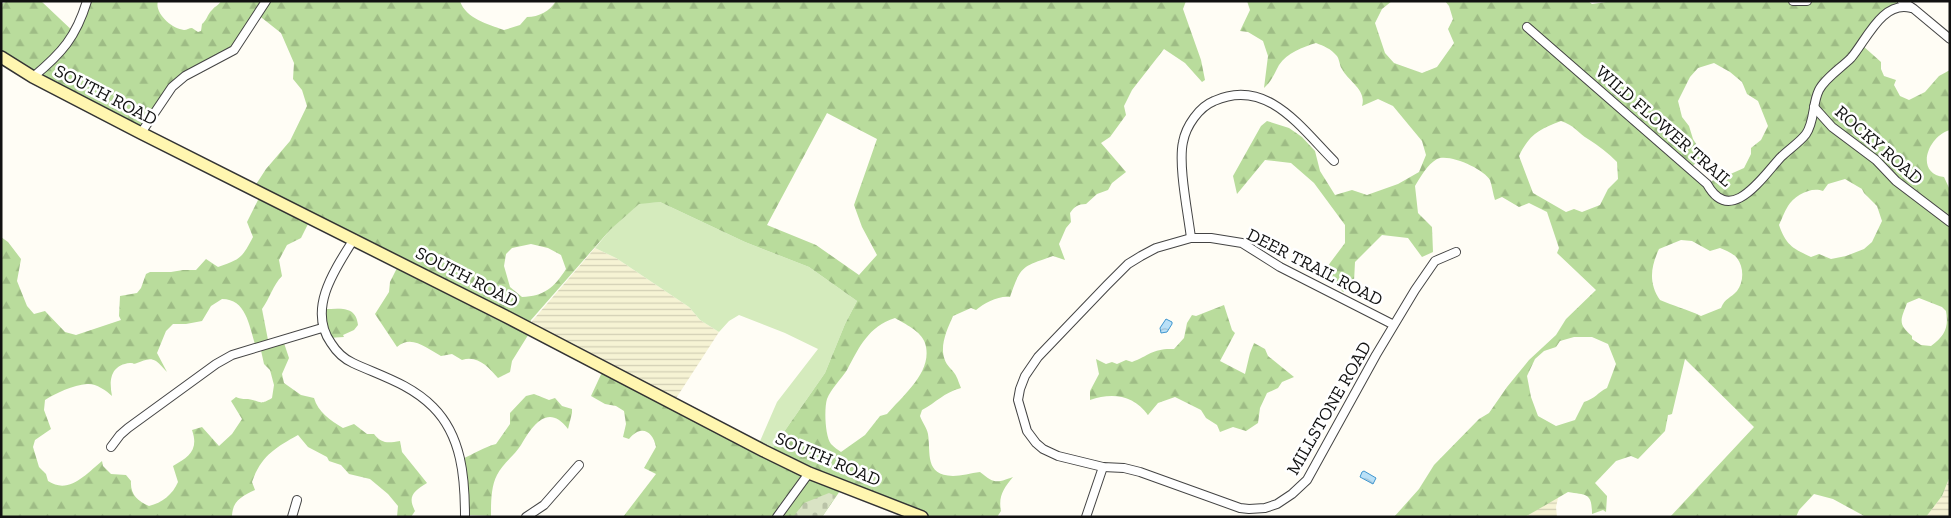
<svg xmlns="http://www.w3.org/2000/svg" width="1951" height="518" font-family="'Zilla Slab',serif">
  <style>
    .farmland { fill: url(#farmland-rules) }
    .grass { fill: #d5ebbd }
    .forest { fill: url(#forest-firs); fill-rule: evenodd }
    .cemetery { fill: url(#cemetery-stones) }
    .water { fill: url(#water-waves); stroke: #3f96cf }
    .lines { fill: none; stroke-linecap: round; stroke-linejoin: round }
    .street-casing { stroke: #444; stroke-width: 10 }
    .secondary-casing { stroke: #333; stroke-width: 14 }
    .street { stroke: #fff; stroke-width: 8 }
    .secondary { stroke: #fff6b0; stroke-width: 11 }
    .labels { text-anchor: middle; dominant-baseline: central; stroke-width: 5; stroke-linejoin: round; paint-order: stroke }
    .street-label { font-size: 18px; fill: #111; stroke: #fff }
  </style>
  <defs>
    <pattern id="farmland-rules" width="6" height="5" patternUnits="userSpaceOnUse" patternTransform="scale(1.25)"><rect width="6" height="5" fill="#f6f3d4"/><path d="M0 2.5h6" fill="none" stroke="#d2cfb5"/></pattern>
    <pattern id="forest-firs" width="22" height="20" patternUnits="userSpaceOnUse" patternTransform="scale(1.25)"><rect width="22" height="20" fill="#b9dc9c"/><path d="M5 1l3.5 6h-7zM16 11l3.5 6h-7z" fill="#9ebc85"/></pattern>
    <pattern id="cemetery-stones" width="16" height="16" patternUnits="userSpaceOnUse" patternTransform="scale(1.25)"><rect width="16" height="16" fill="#d9e3c4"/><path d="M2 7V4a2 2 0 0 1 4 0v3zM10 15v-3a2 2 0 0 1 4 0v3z" fill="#b9c2a7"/></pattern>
    <pattern id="water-waves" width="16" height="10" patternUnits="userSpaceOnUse" patternTransform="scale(1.25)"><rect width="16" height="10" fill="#b9e0f7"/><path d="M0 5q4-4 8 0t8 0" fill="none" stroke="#9ebfd3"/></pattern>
  </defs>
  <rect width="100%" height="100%" fill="#fffdf5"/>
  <g class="farmland">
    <path d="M595 248 616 258 689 307 700 320 719 332 673 403 527 327Z"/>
    <path d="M1950 476V517H1926L1942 496Z"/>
    <path d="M1557 497 1558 498 1556 507 1557 517H1525Z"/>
  </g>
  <path class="grass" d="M660 202 745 242 809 267 857 301 845 324 825 373 770 452 757 448 777 402 818 349 785 333 739 315 729 321 719 332 700 320 689 307 616 258 595 248 610 230 639 203Z"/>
  <g class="forest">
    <path d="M8 1H41L77 35 90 1H158C154 13 172 29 184 30 187 30 189 28 192 28L198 32 201 31 202 24C207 20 207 15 212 10 215 6 218 6 221 1H460C466 19 488 24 504 30L520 25 527 17C539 17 550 11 556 1H1186L1183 9 1201 60 1205 80 1202 82 1185 63 1164 49 1132 90 1124 106 1126 115 1110 137 1101 143 1126 172 1112 183 1108 190 1097 194 1086 204C1078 204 1074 207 1070 213L1071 222 1066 228 1059 244 1065 260 1053 256C1022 267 1021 265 1010 297 1000 295 984 303 976 310L971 308 953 316C946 332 936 353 950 368 957 375 957 378 961 388 943 393 937 402 922 410L920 416C922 422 927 428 928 434 931 453 924 475 953 476 961 476 971 473 980 472 995 484 996 483 1013 477 1004 488 998 496 1001 511L997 517H919L842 488 822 517H623L656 474 644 468 656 447C653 431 641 424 629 439L623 437 626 424 624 411 616 406 605 404 591 396 604 368 770 452 825 373 845 324 857 301 809 267 745 242 660 202 639 204 610 230 531 320 528 327 530 332 512 361 510 372 498 378C488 367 478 355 462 360L452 354 441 356C427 349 412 334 397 347L375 314 389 292 390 282 398 266 310 220 301 238 287 245 279 260 282 276C273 285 270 298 262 309L268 340 269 342 283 340 289 358 282 374 284 383 301 395 314 398C318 412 330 420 343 428L354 424 367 434H374C382 444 388 443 400 441L402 452 427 483C414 491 407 496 415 511L411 517H397L398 506 388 494 370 479 349 474 341 465 329 461 327 457 308 447 298 435C275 448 261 456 252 482L255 490C242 496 232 501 232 517H1V237L8 242 21 259 17 281 27 306 34 314 45 311 65 332 76 335 121 320 119 316 120 296 137 293 141 288 146 274 150 272H171L183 270H196L206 259 218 267C241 259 242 258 253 237L247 222 261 194 253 189 266 169 290 141 307 106 302 90 293 79 294 63 281 33 257 14 244 34 224 54 183 73 143 134 1 58V4ZM827 113 877 139 854 205 862 227 877 255 859 275 816 245 767 225ZM531 244 548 248 561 255 566 269C554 288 544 296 522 297L510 287 504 266 506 254 512 248ZM222 299C246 299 249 325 255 344L260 346 264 364 270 370 274 385 272 398C259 406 261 401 248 399 243 399 241 399 236 397L231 401 242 419 232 434 219 446 202 427 192 430C199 450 189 457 173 466L178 482C173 494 162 503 149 506 138 501 130 495 131 481L126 475 111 474 103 466 102 461C86 474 69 495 48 481L46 474 39 467 33 447 35 440 51 429 44 410 45 400C56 393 73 385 87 384 95 383 106 390 112 396 109 381 110 365 130 363 136 363 131 365 137 363 144 361 149 357 156 361 160 364 164 369 167 372L157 353 166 331 173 324H186L202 321 211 306ZM895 318C905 324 921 331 925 343 934 371 903 395 887 414L880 416 865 435 841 452C838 450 834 447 831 444 825 436 824 409 827 399 831 389 841 379 847 370 860 346 868 327 895 318Z"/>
    <path d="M1247 1H1392L1382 9 1375 23 1385 53 1394 63 1422 73 1437 67 1454 43 1448 29 1453 19 1449 6 1445 1H1588L1592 4 1613 1H1914C1906 10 1892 12 1882 19 1874 25 1869 37 1863 46L1881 62V69L1884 76 1896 80 1894 85 1900 96 1909 100 1925 92 1939 76 1950 70V130C1928 136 1914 173 1944 177L1950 190V476L1942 496 1926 517H1866L1833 499 1814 494 1799 510 1796 517H1670L1754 427 1685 359 1672 414 1668 415 1665 431 1638 459 1631 456 1616 461 1595 483 1607 496 1606 512 1603 510 1592 514C1592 493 1587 495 1568 492L1525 517H1394L1419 489 1434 465 1479 419 1489 413 1507 387 1529 360 1556 335 1566 319 1596 290 1557 253 1559 248 1547 212 1529 203 1519 207 1502 197 1495 200C1493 194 1492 186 1490 180 1484 169 1449 153 1437 159 1427 165 1421 176 1415 186L1418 213 1432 227 1433 252 1422 257 1408 238 1382 235 1355 262 1354 282 1343 292 1325 272 1330 263 1345 243V225L1314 183 1291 163 1265 160 1237 194 1233 176 1261 126 1267 121 1289 128 1302 137 1315 151 1320 171 1335 195 1352 190 1367 195 1398 184 1419 172 1426 155 1422 141 1393 106 1378 99 1362 106C1367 90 1348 81 1342 69 1339 65 1340 59 1336 55 1331 49 1324 46 1316 43 1303 47 1287 53 1279 65 1274 74 1272 81 1264 88L1268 56 1263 41 1248 32 1240 31 1250 10ZM1714 63 1730 72 1742 82 1747 94 1758 101 1768 126 1761 140 1751 148V154L1744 168 1726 176 1721 174 1707 185 1691 168 1703 155 1693 139 1689 126 1682 117 1678 101 1690 77 1698 68ZM1561 121C1574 125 1578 133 1588 139 1599 146 1608 153 1617 162L1618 179 1608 189 1600 205 1582 212 1574 209 1566 212 1533 193 1519 156C1529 135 1539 129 1561 121ZM1845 179 1862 189 1864 193 1877 206 1882 221 1872 242 1864 249 1846 256 1831 259 1819 254 1811 257C1792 248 1786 245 1779 225 1782 219 1784 212 1788 206 1794 196 1811 186 1823 191L1828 184ZM1681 240 1692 241 1710 251 1720 248C1725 250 1733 253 1737 258 1744 267 1744 282 1737 291 1731 298 1725 298 1721 308L1701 316C1687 309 1673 306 1660 300 1648 283 1651 266 1659 249ZM1919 298 1942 307 1946 311C1949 327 1945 336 1931 346L1921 345 1912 339V336C1897 323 1901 320 1907 303ZM1574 337H1592L1608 344 1616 364 1607 388C1597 393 1596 398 1584 402L1575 420 1556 426 1538 416 1531 397 1527 376 1535 359 1544 351 1556 347 1560 341Z"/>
    <path d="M1224 305 1232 330 1235 333 1220 361 1245 374 1250 353 1254 343 1265 349 1268 356 1294 377 1282 382 1278 388 1267 393 1260 408 1258 423 1246 431 1233 427 1220 432 1217 425 1206 418 1201 410 1175 397 1158 403 1148 415C1134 395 1112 392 1090 400V391L1099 374 1096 359 1106 364 1112 362 1117 364 1126 360 1132 362C1150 355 1153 348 1174 349L1184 338 1187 323 1192 315 1196 316Z"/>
    <path d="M324 309C340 309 356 305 358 325L354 330 343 335 344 337 327 338Z"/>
    <path d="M534 394 549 400 555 398 562 406 572 409V413L568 429C548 402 532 426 521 445 515 455 502 464 497 475 491 486 491 503 491 516L466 515 462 459C474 454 484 447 496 444L510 424V413L526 396Z"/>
  </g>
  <path class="cemetery" d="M829 493 836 496 822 517H793L804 503Z"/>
  <g class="water">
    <path d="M1166 319 1172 322V324L1167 332 1161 333 1160 328Z"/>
    <path d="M1364 471 1376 478 1373 484 1360 477 1362 472Z"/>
  </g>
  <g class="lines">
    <g class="street-casing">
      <g id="street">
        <path d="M1793 1H1807"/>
        <path d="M1902 1 1914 9 1950 39"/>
        <path d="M1527 27 1707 184C1731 227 1763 176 1781 157 1789 149 1799 143 1806 134 1815 121 1812 104 1819 90 1825 78 1841 68 1851 58 1866 41 1882 0 1911 8"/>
        <path d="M33 77C62 53 76 37 87 1"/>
        <path d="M1814 107 1832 127 1876 160 1896 181 1950 222"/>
        <path d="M141 133 172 87 185 76 234 50 266 1"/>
        <path d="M1191 238C1188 213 1178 165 1183 142 1186 126 1199 107 1214 101 1267 77 1301 128 1334 161"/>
        <path d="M354 239C335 269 307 309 331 343 336 351 344 359 353 363 381 376 410 384 433 407 462 436 465 478 465 517"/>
        <path d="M1394 325 1280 267 1242 243 1211 238H1191L1156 248 1141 256 1128 264 1107 285 1038 357 1025 376 1020 389 1018 400 1027 431 1036 443 1043 449 1058 456 1103 467 1124 468 1140 472 1240 508 1249 509 1265 508 1277 504 1292 494 1307 480 1376 355 1415 290 1435 261 1456 252"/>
        <path d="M111 447 120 435 128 428 216 364 232 355 322 328"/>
        <path d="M292 517 297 500"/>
        <path d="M526 517 544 505 579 465"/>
        <path d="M777 517 809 473"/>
        <path d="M1086 517 1103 467"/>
      </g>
    </g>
    <g class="secondary-casing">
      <path id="secondary" d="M1 57 33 77 141 133 505 316 764 451 809 473 922 517"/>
    </g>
    <use href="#street" class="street"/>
    <use href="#secondary" class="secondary"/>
  </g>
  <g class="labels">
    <g class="street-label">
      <text transform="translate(106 95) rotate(27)">SOUTH ROAD</text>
      <text transform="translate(1664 126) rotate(41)">WILD FLOWER TRAIL</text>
      <text transform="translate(1879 145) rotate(41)">ROCKY ROAD</text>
      <text transform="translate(1315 267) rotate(27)">DEER TRAIL ROAD</text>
      <text transform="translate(467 277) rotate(27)">SOUTH ROAD</text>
      <text transform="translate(1329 408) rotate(-60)">MILLSTONE ROAD</text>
      <text transform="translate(828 459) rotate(23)">SOUTH ROAD</text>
    </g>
  </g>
  <rect width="1951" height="518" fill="none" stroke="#111111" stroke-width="5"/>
</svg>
